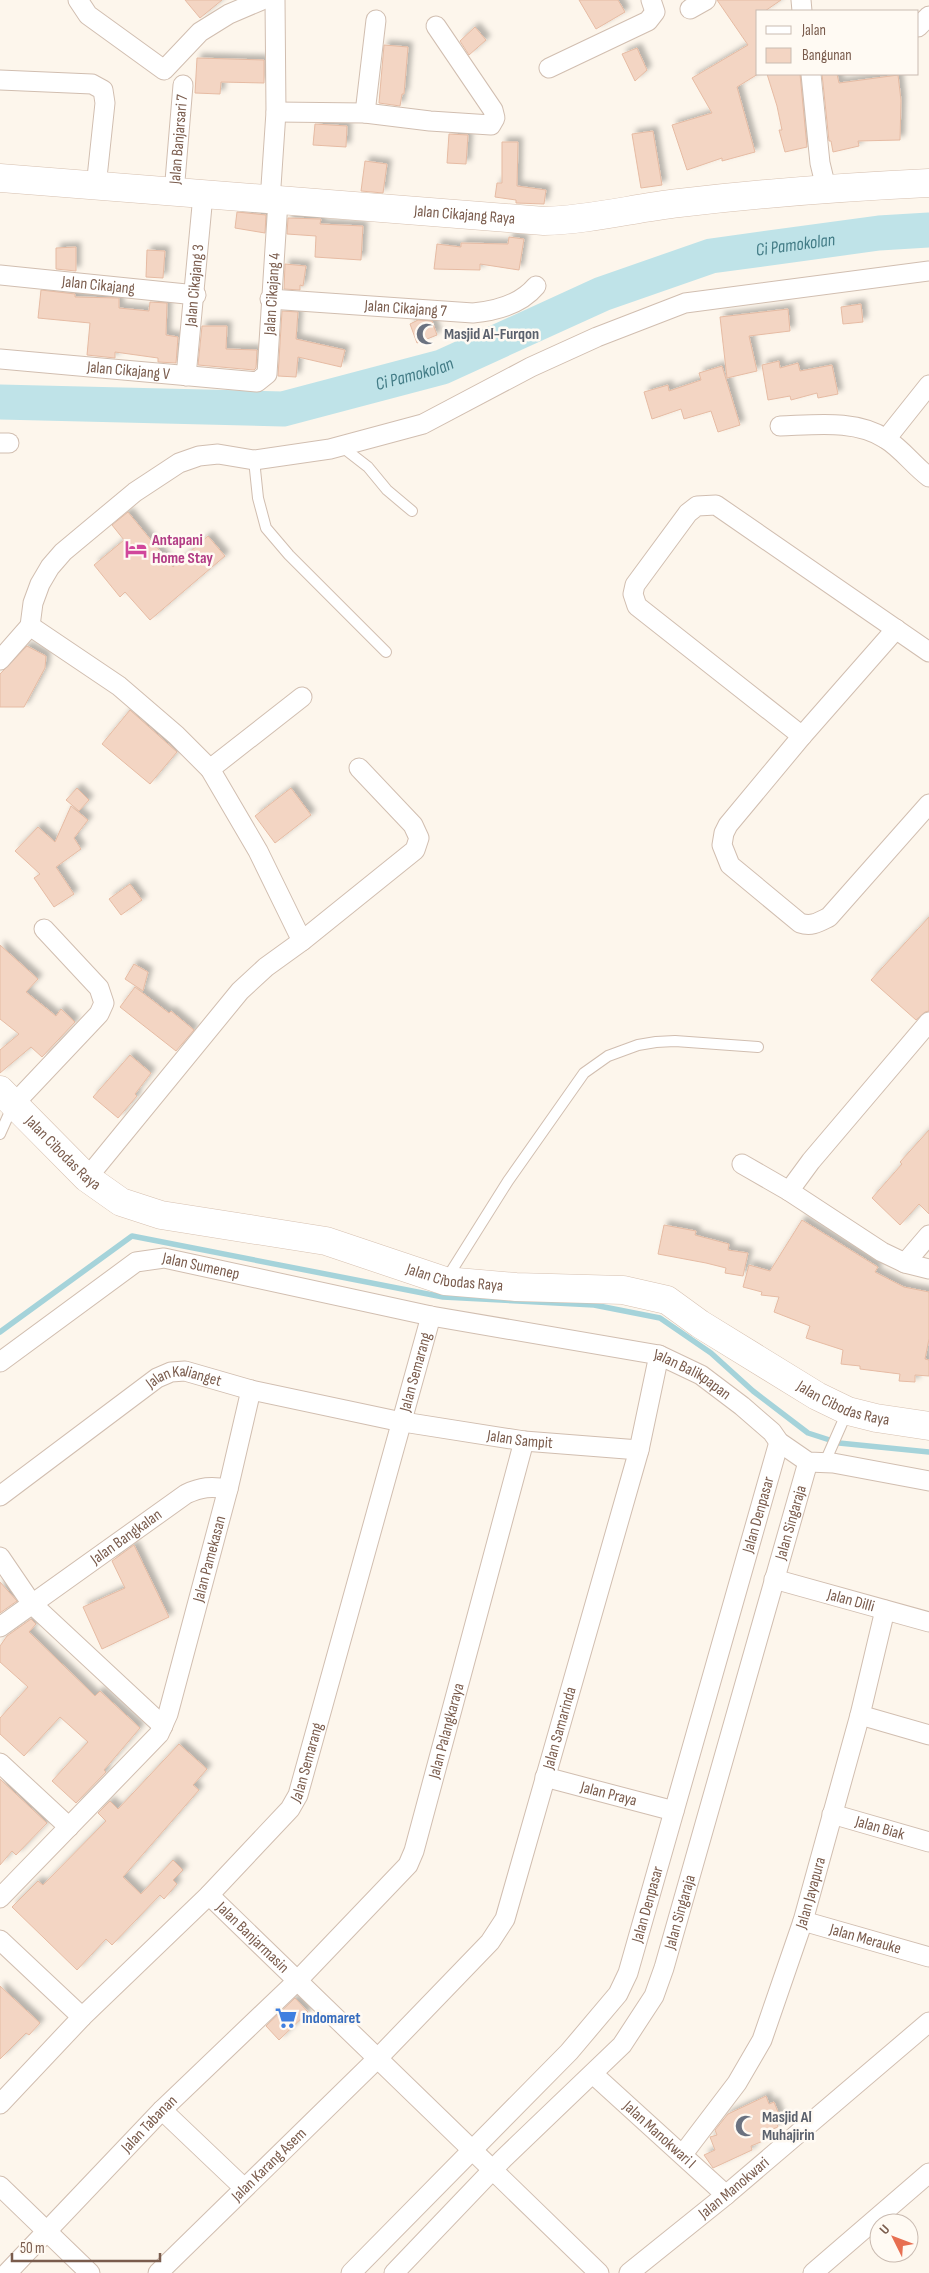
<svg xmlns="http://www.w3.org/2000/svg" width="929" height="2273" font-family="'Sofia Sans Condensed',sans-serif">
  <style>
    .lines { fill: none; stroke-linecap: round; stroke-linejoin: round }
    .stream { stroke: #a5d3da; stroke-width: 5.5 }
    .river { stroke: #bfe3e8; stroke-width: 35 }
    .building { fill: #f3d5c3; stroke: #e6bba3; filter: url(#shadow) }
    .lane-casing { stroke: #d1beb0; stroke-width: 12 }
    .street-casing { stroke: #d1beb0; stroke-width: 21 }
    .secondary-casing { stroke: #d6c0b0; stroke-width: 29 }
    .lane { stroke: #fff; stroke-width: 10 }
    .street { stroke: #fff; stroke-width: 19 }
    .secondary { stroke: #fff; stroke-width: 28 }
    .labels { text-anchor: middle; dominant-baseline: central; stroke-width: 5; stroke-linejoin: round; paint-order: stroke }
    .street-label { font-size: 16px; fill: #7a5c4d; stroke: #fffaf3 }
    .worship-label { font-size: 16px; font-weight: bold; fill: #5b616d; stroke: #fffaf3; text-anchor: start }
    .hotel-label { font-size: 16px; font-weight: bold; fill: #b23c85; stroke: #fffaf3; text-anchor: start }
    .shop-label { font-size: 16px; font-weight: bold; fill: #366cbe; stroke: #fffaf3; text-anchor: start }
    .water-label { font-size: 18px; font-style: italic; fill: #437c86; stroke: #fffaf3 }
  </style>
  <defs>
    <filter id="shadow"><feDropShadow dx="4.5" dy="-4.5" stdDeviation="2.5" flood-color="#0004"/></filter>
  </defs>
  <rect width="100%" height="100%" fill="#fdf6ec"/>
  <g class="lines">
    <path class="stream" d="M0 1332 132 1236 443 1297 594 1305 660 1318 711 1353 753 1391 808 1433 839 1443 929 1452"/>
    <path class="river" id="s1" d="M0 402 283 409 442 367 602 294 711 256 879 233 929 230"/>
  </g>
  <g class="building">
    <path d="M185 0H222L200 18Z"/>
    <path d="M579 0H618L625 12 596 29Z"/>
    <path d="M717 0H781L765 11H758V74L737 87 755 152 722 161V158L687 170 672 125 712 113 692 78 748 45Z"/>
    <path d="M475 27 486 40 469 55 460 41Z"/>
    <path d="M384 45 408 47 404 94H402L400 106 379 103Z"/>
    <path d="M637 48 647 70 635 81 622 54Z"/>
    <path d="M197 58 264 60V83L221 82 220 94 195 93Z"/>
    <path d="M767 74H800L807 147 785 152 779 130H782L777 106Z"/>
    <path d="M822 74H837L839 83 898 75 901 100 900 140 858 141 859 146 833 152 831 141H829Z"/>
    <path d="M315 124 347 126 346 147 313 145Z"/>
    <path d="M653 131 662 185 641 188 632 134Z"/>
    <path d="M449 134 468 135 466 164 447 163Z"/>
    <path d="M502 142H518L517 186 546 190 544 204 516 203V200L495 197 497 183H502Z"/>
    <path d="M365 161 387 164 383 193 361 191Z"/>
    <path d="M237 212 266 215 265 233 235 228Z"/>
    <path d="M288 218 321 219 320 224 363 226 361 260 315 257 316 236 287 234Z"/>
    <path d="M509 237 524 239 519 270 480 264V270L434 269 437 244 461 247V243L508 244Z"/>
    <path d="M76 247V271L56 269V248Z"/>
    <path d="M147 250 165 251 163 278 146 277Z"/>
    <path d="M285 264 306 266 303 286 300 285V290L284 289Z"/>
    <path d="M41 290 75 294V297L119 298V308L149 311 150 302 167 303 166 335 178 337 176 363 158 362V358L115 352V358L87 355 90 323 38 318Z"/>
    <path d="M861 304 863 322 843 324 841 307Z"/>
    <path d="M788 309 790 331 749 336 757 371 727 378 720 317Z"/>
    <path d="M282 311 298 312 296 339 345 350 341 367 298 357 296 377 278 376Z"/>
    <path d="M418 320 432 321 437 335 417 343 410 324Z"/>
    <path d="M202 326H227L226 349 257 350 256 368 254 370 198 365Z"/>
    <path d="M779 361 780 368 798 363 800 371 832 365 838 394 818 398 817 393 791 400 790 396 768 400 762 365Z"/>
    <path d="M722 366 740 425 718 432 711 411 684 419 681 409 652 419 644 392 668 385 669 391 701 380 699 373Z"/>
    <path d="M128 512 173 567 208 536 225 556 150 620 125 592 120 597 94 565 124 540 112 525Z"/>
    <path d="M27 646 46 656 45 668 24 707H0V674Z"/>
    <path d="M130 710 177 752 150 784 102 744Z"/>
    <path d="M77 788 89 800 79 811 66 800Z"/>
    <path d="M291 788 311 815 275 843 255 816Z"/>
    <path d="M71 806 88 820 74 838 81 849 56 867 74 894 54 907 34 878 40 874 15 851 38 827 55 842Z"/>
    <path d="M130 884 142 900 121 915 109 899Z"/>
    <path d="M929 917V1011L925 1012 916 1020 871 980Z"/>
    <path d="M0 945 38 979 26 992 56 1016 61 1009 75 1022 42 1057 31 1047 0 1073V1050L19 1034 0 1019Z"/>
    <path d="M134 964 148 972 143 991 125 979Z"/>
    <path d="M135 987 169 1013 171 1011 194 1030 176 1051 120 1007Z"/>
    <path d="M130 1055 151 1073 135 1094 137 1096 118 1118 93 1097Z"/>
    <path d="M929 1130V1214L919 1204 900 1225 872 1198 902 1164 900 1162Z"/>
    <path d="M802 1220 878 1267 875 1272 904 1287 929 1292V1339L925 1359 929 1360V1376L915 1375V1382L899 1381 900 1374 860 1369V1366L841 1364 843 1350 806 1338 810 1326 774 1312 779 1297 761 1295 762 1292 743 1287 749 1265 770 1271Z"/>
    <path d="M664 1225 696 1231 695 1235 729 1244 728 1250 748 1253 743 1276 725 1273 726 1268 706 1263 658 1254Z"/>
    <path d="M134 1545 169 1617 102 1649 83 1607 125 1588 112 1561Z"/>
    <path d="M0 1582 17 1601 0 1613Z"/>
    <path d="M31 1619 36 1624 29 1632 95 1696 100 1691 140 1728 104 1770 106 1772 76 1803 52 1781 88 1742 60 1717 24 1756 0 1734V1718L28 1687 0 1662V1646L7 1636Z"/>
    <path d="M179 1744 207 1769 193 1785 199 1790 123 1877 141 1894 173 1860 183 1870 173 1880 177 1884 164 1899 160 1895 112 1945 106 1939 77 1970 12 1907 38 1881 43 1885 106 1821 98 1813 110 1801 118 1809Z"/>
    <path d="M0 1779 47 1823 16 1855 12 1851 0 1865Z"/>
    <path d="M0 1986 40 2023 29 2035 26 2033 0 2059Z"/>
    <path d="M295 1998 308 2012 279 2040 266 2026Z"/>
    <path d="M766 2096 769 2104 774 2102 780 2117 775 2119 778 2127 760 2134 763 2141 751 2146 752 2150 713 2168 704 2155 715 2150 710 2137 717 2135 715 2130 728 2114Z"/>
  </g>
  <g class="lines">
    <g class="lane-casing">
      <g id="lane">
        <path d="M341 446 368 467 387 490 412 511"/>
        <path d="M254 460 258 498 266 528 289 555 386 652"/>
        <path d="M0 1134 13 1105"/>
        <path d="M447 1278 508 1181 584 1073 608 1056 638 1045 656 1042 675 1041 758 1047"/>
        <path d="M825 1462 847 1412"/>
      </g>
    </g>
    <g class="street-casing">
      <g id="street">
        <path d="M78 0 88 15 164 70 200 32 229 14 262 0"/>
        <path d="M801 0 802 11"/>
        <path d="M690 9 706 0"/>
        <path d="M918 27 929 16"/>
        <path d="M549 68 648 21 655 12 651 0"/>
        <path d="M811 74 820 163 826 188"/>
        <path d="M0 80 92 84 103 90 105 103 96 187"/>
        <path d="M276 112 365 113 430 121 491 125 495 118 493 110 436 26"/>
        <path d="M365 113 376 20"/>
        <path id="s2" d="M174 193 183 85"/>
        <path d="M270 201 276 112 275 0"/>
        <path id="s3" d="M0 275 196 295"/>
        <path id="s4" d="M270 299 473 313C495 311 521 304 536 286"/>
        <path id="s5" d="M0 359 257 382 267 374 278 201"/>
        <path id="s6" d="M186 376 203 195"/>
        <path d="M780 426C814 425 856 419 886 439 902 449 914 466 929 477"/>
        <path d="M886 439 929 385"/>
        <path d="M0 443H9"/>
        <path d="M30 626 33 603 40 584 50 567 63 552 135 492 179 463 199 456 218 454 254 460 330 449 423 424 531 367 597 337 685 303 929 271"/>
        <path d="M896 629 802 736 728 825 724 833 722 845 730 865 800 923C812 927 819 922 829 917L929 804"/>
        <path d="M0 660 30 626 119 686 176 735 210 769 258 851 302 941"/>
        <path d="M802 736 637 606 633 594 635 585 688 513 697 506 716 505 929 652"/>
        <path d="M210 769 302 697"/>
        <path d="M929 1022 811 1161 789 1191 882 1252 905 1263 929 1235"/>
        <path d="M13 1105 99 1014 104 1003 99 988 44 929"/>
        <path d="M742 1164 789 1191"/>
        <path d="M87 1178 240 991 266 967 302 941 415 850 419 838 413 825 359 768"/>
        <path d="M905 1263 929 1269"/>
        <path id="s7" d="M0 1362 136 1262 164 1258 431 1316 659 1355 701 1375 742 1406 772 1432 779 1442 808 1462 833 1463 929 1481"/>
        <path id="s8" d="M0 1496 157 1378 171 1372 185 1371 251 1390 397 1421 524 1441 639 1450"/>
        <path d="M0 1557 32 1604 163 1726"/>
        <path id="s9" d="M774 1579 929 1622"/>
        <path id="s10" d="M0 1627 186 1494C201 1487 211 1486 228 1489"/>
        <path d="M860 1715 929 1735"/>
        <path d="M0 1763 69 1827"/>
        <path id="s11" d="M545 1777 674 1811"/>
        <path id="s12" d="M832 1814 929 1842"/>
        <path id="s13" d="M209 1895 599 2273"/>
        <path id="s14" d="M0 1898 159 1734 168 1714 228 1489 251 1390"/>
        <path id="s15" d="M803 1921 929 1957"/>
        <path d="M0 1940 82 2017"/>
        <path id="s16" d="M593 2074 726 2195"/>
        <path id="s17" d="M0 2104 82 2017 209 1895 290 1809 298 1795 431 1316"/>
        <path d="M162 2110 244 2188"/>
        <path id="s18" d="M683 2154 737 2083 762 2040 803 1921 860 1715 885 1610"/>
        <path d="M0 2186 90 2273"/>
        <path id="s19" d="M7 2273 162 2110 298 1980 408 1865 414 1851 524 1441"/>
        <path id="s20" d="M158 2273 379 2057 490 1942 505 1919 639 1450 659 1355"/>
        <path id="s21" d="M351 2273 569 2052 618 1994 628 1973 779 1442"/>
        <path id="s22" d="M394 2273 503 2159 622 2045 654 1996 664 1968 808 1462"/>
        <path id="s23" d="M629 2273 726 2195 929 2022"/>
        <path d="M813 2273 929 2173"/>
      </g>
    </g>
    <g class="secondary-casing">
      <g id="secondary">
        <path id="s24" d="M0 178 544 221C590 220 634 208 679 203 763 193 845 187 929 183"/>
        <path id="s25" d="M0 1090 87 1178 121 1202 161 1215 326 1241 445 1281 516 1287 623 1290 667 1300 700 1324 817 1396 848 1411 876 1418 929 1426"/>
      </g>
    </g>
    <use href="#lane" class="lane"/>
    <use href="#street" class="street"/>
    <use href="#secondary" class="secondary"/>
  </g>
  <defs>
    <g id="mosque-bare" transform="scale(1.725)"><path d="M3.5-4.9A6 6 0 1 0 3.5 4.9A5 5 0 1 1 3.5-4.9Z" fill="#6b7280" stroke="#fffaf3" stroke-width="2.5" paint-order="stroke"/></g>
    <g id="hotel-bare" transform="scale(1.725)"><path d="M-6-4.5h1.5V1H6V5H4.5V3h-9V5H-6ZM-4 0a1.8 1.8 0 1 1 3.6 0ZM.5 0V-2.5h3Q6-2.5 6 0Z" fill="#d1479c" stroke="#fffaf3" stroke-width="2.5" paint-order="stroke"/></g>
    <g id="supermarket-bare" transform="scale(1.725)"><path d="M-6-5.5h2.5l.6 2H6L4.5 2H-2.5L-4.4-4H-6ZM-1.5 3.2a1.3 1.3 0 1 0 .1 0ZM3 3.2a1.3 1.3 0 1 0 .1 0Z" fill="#3f7fe0" stroke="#fffaf3" stroke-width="2.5" paint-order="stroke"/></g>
  </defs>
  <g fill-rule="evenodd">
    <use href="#mosque-bare" x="427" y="334"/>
    <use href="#hotel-bare" x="136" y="549"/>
    <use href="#supermarket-bare" x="286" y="2018"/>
    <use href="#mosque-bare" x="746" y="2126"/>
  </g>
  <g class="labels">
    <g class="street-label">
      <text stroke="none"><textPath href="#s2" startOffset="54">Jalan Banjarsari 7</textPath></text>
      <text stroke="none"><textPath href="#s24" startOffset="466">Jalan Cikajang Raya</textPath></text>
      <text stroke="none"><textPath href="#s3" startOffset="99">Jalan Cikajang</textPath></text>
      <text stroke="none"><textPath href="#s6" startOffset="91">Jalan Cikajang 3</textPath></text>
      <text stroke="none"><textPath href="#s5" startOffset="351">Jalan Cikajang 4</textPath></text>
      <text stroke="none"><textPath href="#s4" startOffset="136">Jalan Cikajang 7</textPath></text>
      <text stroke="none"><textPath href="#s5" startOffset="129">Jalan Cikajang V</textPath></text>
      <text stroke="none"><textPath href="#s25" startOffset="89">Jalan Cibodas Raya</textPath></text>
      <text stroke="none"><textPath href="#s7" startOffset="235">Jalan Sumenep</textPath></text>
      <text stroke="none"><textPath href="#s25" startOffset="509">Jalan Cibodas Raya</textPath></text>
      <text stroke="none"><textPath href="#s17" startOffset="869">Jalan Semarang</textPath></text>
      <text stroke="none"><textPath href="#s7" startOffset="740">Jalan Balikpapan</textPath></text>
      <text stroke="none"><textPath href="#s8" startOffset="224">Jalan Kalianget</textPath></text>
      <text stroke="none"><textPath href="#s25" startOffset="929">Jalan Cibodas Raya</textPath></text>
      <text stroke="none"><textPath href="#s8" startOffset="568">Jalan Sampit</textPath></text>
      <text stroke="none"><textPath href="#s21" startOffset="886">Jalan Denpasar</textPath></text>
      <text stroke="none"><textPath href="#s22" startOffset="874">Jalan Singaraja</textPath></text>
      <text stroke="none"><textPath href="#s10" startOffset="155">Jalan Bangkalan</textPath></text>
      <text stroke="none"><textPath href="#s14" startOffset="411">Jalan Pamekasan</textPath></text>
      <text stroke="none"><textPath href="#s9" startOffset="80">Jalan Dilli</textPath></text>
      <text stroke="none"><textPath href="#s20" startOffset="695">Jalan Samarinda</textPath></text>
      <text stroke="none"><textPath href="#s19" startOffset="712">Jalan Palangkaraya</textPath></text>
      <text stroke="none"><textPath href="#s17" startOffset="464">Jalan Semarang</textPath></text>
      <text stroke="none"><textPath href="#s11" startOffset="66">Jalan Praya</textPath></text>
      <text stroke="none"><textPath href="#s12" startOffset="50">Jalan Biak</textPath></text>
      <text stroke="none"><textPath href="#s18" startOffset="294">Jalan Jayapura</textPath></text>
      <text stroke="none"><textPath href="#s21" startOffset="481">Jalan Denpasar</textPath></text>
      <text stroke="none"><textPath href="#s22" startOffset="469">Jalan Singaraja</textPath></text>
      <text stroke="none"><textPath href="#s13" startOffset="61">Jalan Banjarmasin</textPath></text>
      <text stroke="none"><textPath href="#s15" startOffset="65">Jalan Merauke</textPath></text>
      <text stroke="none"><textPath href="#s19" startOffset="206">Jalan Tabanan</textPath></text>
      <text stroke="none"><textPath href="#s16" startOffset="90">Jalan Manokwari I</textPath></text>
      <text stroke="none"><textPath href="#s20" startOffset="155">Jalan Karang Asem</textPath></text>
      <text stroke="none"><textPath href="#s23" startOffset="135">Jalan Manokwari</textPath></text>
    </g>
    <g class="worship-label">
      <text x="444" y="334">Masjid Al-Furqon</text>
      <text x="762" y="2117">Masjid Al<tspan x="762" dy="18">Muhajirin</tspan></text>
    </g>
    <g class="hotel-label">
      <text x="152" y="540">Antapani<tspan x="152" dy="18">Home Stay</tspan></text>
    </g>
    <g class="shop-label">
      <text x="302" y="2018">Indomaret</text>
    </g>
    <g class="water-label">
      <text stroke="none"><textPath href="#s1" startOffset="824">Ci Pamokolan</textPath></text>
      <text stroke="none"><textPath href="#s1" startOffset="419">Ci Pamokolan</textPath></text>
    </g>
  </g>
  <rect x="756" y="10" width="162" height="65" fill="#fffaf3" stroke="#cabbb1"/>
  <rect x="766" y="26" width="25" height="8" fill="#ffffff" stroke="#cabbb1"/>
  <text x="802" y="35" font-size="15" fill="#7a5c4d">Jalan</text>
  <rect x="766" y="48" width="25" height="15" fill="#f3d5c3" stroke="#cabbb1"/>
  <text x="802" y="60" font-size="15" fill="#7a5c4d">Bangunan</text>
  <g transform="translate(894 2238) rotate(312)"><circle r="24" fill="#fffaf3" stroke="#cabbb1"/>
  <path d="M0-4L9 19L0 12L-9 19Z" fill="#e76f51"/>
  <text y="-8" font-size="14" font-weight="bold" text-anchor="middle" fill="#7a5c4d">U</text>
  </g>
  <path d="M12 2253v8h148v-8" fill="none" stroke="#7a5c4d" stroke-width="2.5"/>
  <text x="20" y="2253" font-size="15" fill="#7a5c4d" stroke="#fffaf3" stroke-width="4" paint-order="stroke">50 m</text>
</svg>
